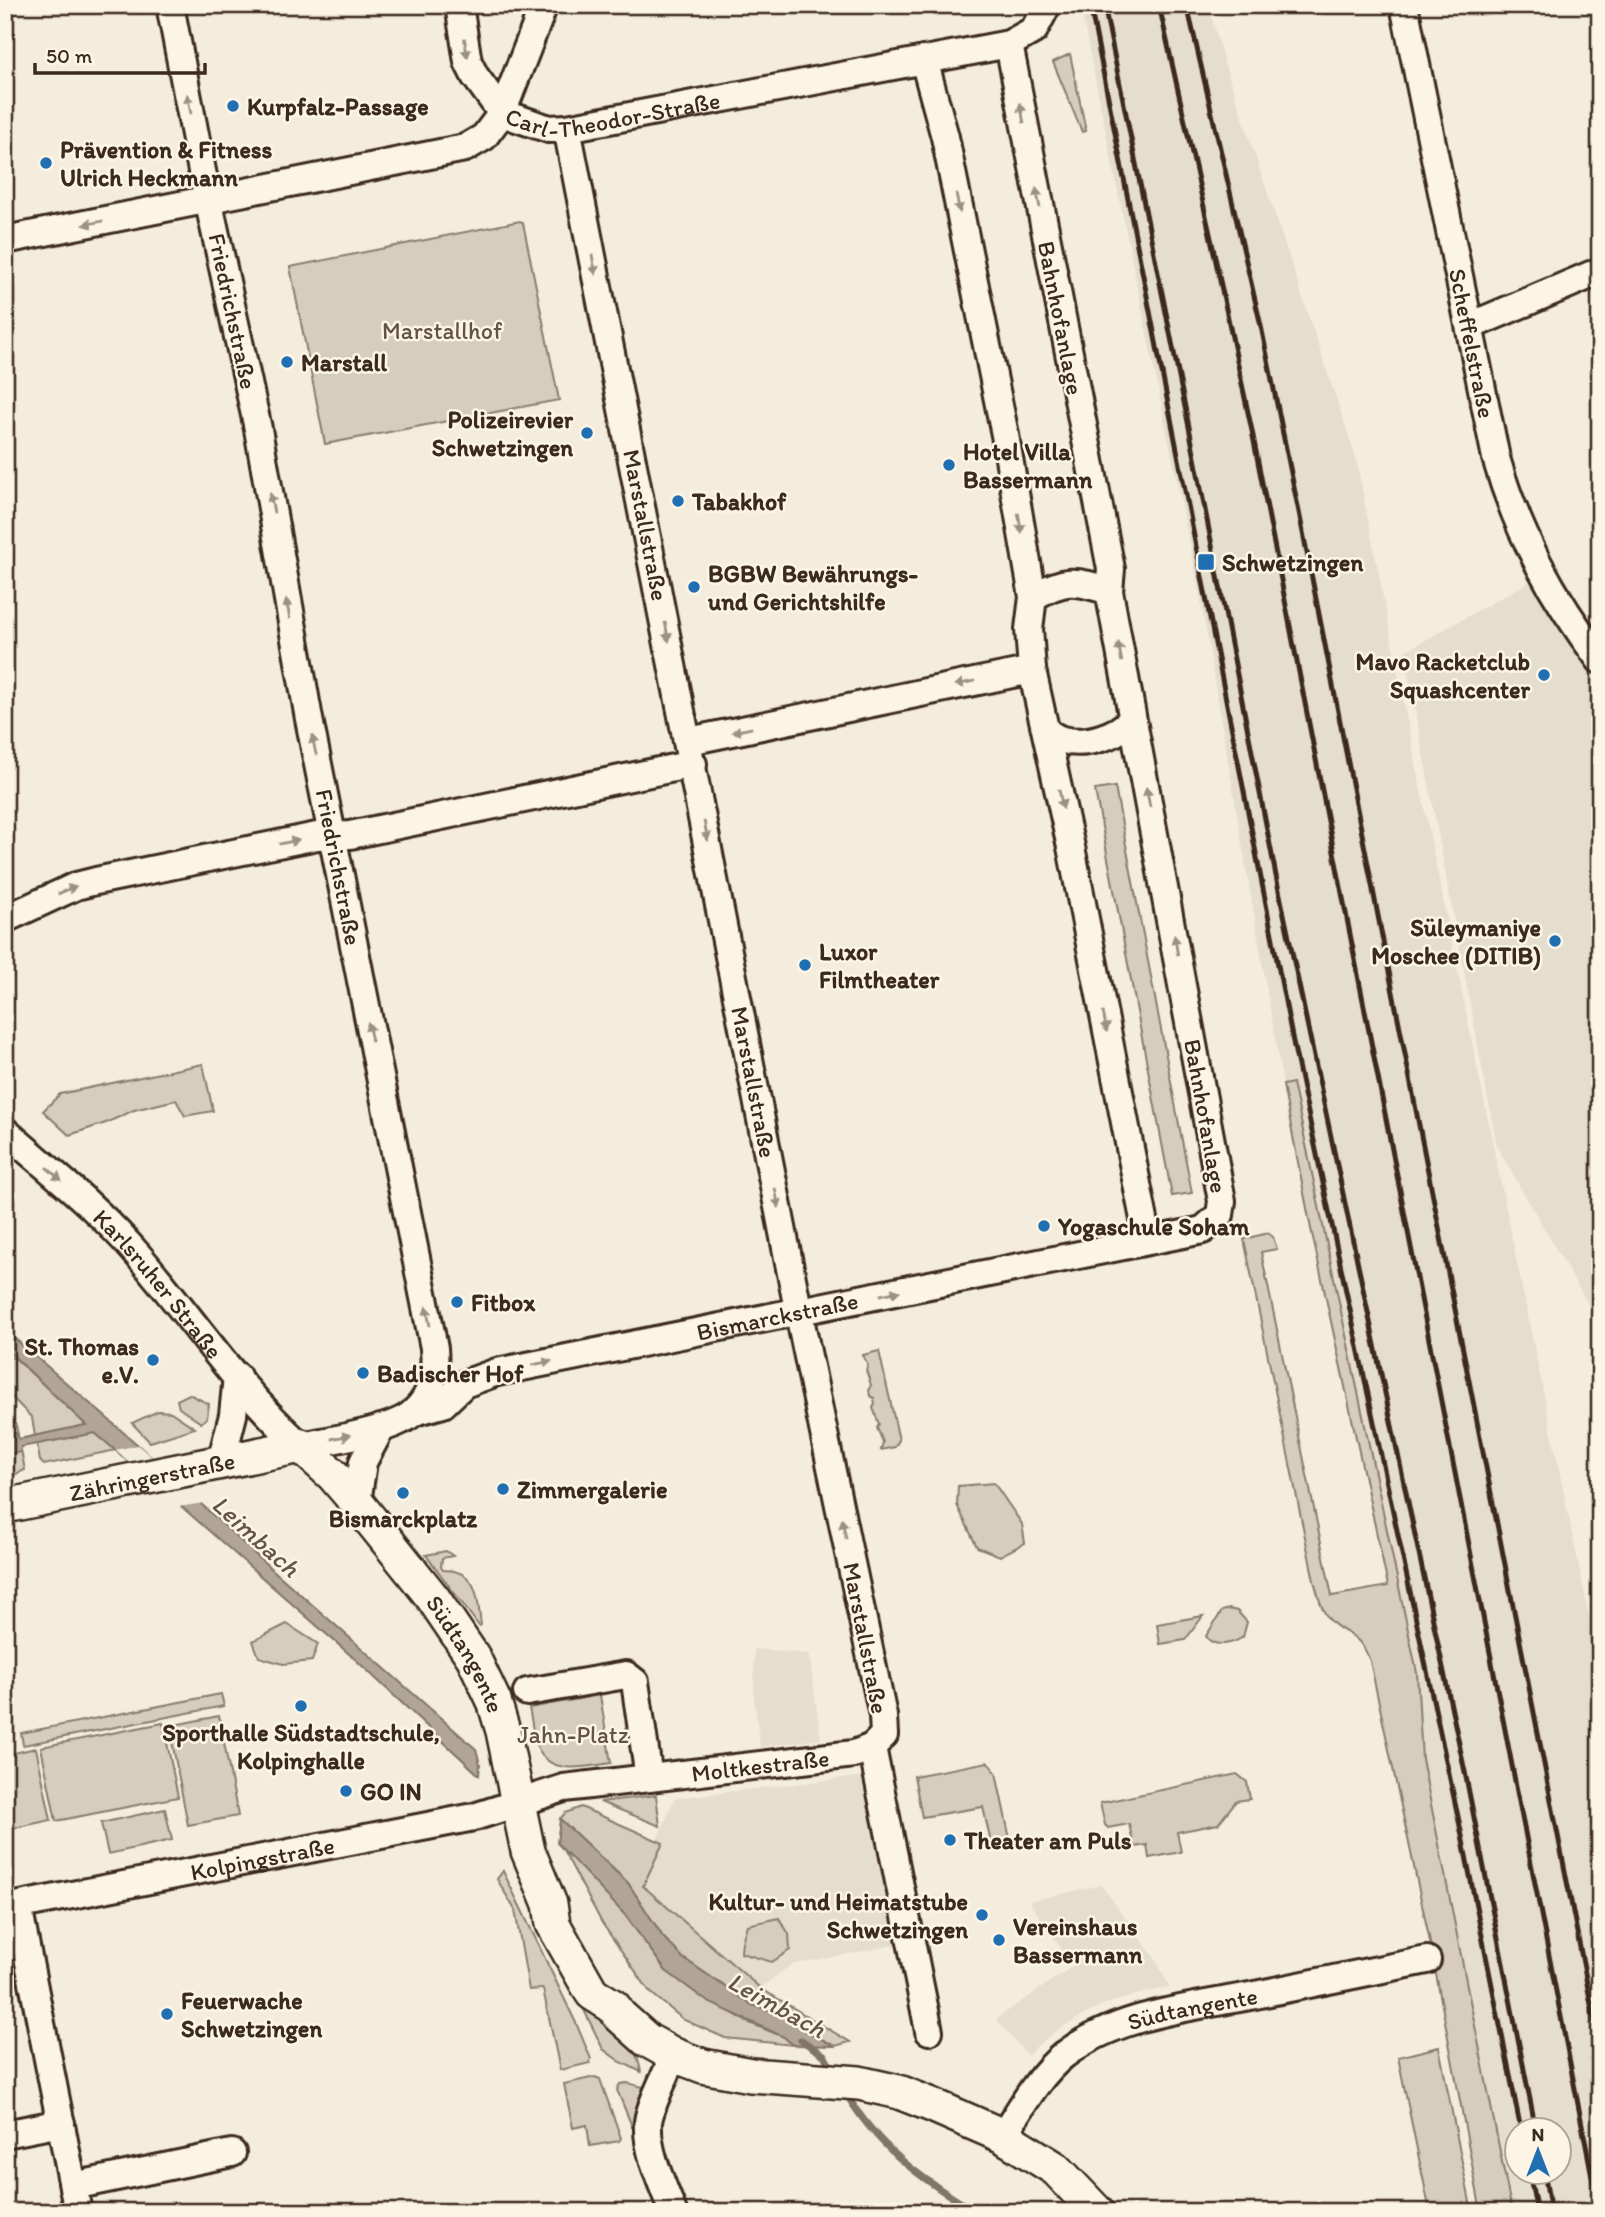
<svg xmlns="http://www.w3.org/2000/svg" width="1605" height="2217" font-family="Itim,sans-serif">
  <style>
    .built { fill: #e5ddce; fill-rule: evenodd }
    .green { fill: #d6cdbd; stroke: #887c6e; stroke-width: 2 }
    .water { fill: #b0a596; stroke: #817466; stroke-width: 2 }
    .pier { fill: #f4eddd }
    .lines { fill: none; stroke-linecap: round; stroke-linejoin: round }
    .stream { stroke: #817466; stroke-width: 7 }
    .minor-casing { stroke: #3b2a1e; stroke-width: 32 }
    .major-casing { stroke: #3b2a1e; stroke-width: 38 }
    .minor { stroke: #fcf5e5; stroke-width: 26 }
    .major { stroke: #fcf5e5; stroke-width: 33 }
    .rail { stroke: #3b2a1e; stroke-width: 5 }
    .oneway { fill: #9c9082 }
    .poi-dot { fill: #1f6fb2; stroke: #fcf5e5; stroke-width: 2.5 }
    .labels { text-anchor: middle; dominant-baseline: central; stroke-width: 5; stroke-linejoin: round; paint-order: stroke }
    .poi-label { font-size: 24px; font-weight: bold; fill: #3b2a1e; stroke: #fcf5e5; text-anchor: start }
    .street-label { font-size: 24px; fill: #3b2a1e; stroke: #fcf5e5 }
    .park-label { font-size: 24px; fill: #625346; stroke: #fcf5e5 }
    .water-label { font-size: 26px; font-style: italic; fill: #645548; stroke: #fcf5e5 }
  </style>
  <rect width="100%" height="100%" fill="#f4eddd"/>
  <filter id="ink" filterUnits="userSpaceOnUse"><feTurbulence type="fractalNoise" baseFrequency=".0143" numOctaves="2"/><feDisplacementMap in="SourceGraphic" scale="14" xChannelSelector="R" yChannelSelector="G"/><feConvolveMatrix kernelMatrix="1 2 1 2 8 2 1 2 1" color-interpolation-filters="sRGB"/></filter>
  <g filter="url(#ink)">
    <g class="built">
      <path d="M1080 5H1208L1224 62 1356 458 1425 811 1600 1670V2212H1502L1388 1586 1310 1224 1283 1085 1199 590ZM1518 2130H1560V2172H1518Z"/>
      <path d="M1534 579 1600 673V1325L1497 1147 1404 652Z"/>
      <path d="M754 1649 809 1654 821 1739 760 1747 754 1698Z"/>
      <path d="M863 1776 895 1945 791 1965 760 1988 639 1882 675 1798Z"/>
      <path d="M1101 1885 1155 1958 1170 1988 1146 1992 1102 2005 1059 2029 1038 2045 1028 2056 996 2019 1073 1966 1029 1901Z"/>
    </g>
    <g class="green">
      <path d="M1070 54 1086 131 1082 132 1053 62Z"/>
      <path d="M520 221 523 223 559 400 325 444 290 267Z"/>
      <path d="M1115 787 1192 1193 1172 1196 1095 790Z"/>
      <path d="M203 1064 213 1111 185 1116 176 1100 134 1110 106 1123 69 1135 43 1111 60 1094Z"/>
      <path d="M1293 1083 1409 1635 1417 1673 1422 1759 1512 2212H1481L1429 1937 1370 1661C1357 1628 1345 1638 1328 1618 1320 1608 1318 1593 1314 1581L1244 1239 1268 1233 1273 1237 1277 1249 1261 1252 1332 1596 1388 1586 1310 1224 1283 1085Z"/>
      <path d="M879 1351 899 1440 895 1447 881 1450 883 1442 877 1428 879 1424 873 1408 875 1404 874 1398 870 1396 869 1389 871 1385 866 1370 868 1366 863 1355Z"/>
      <path d="M14 1357 79 1418 86 1425 35 1436 32 1418 5 1390V1360Z"/>
      <path d="M189 1394 209 1404 207 1418 201 1423 179 1408 177 1400Z"/>
      <path d="M5 1407 16 1425 25 1470 5 1479Z"/>
      <path d="M158 1411 171 1412 195 1428 150 1442 132 1423Z"/>
      <path d="M95 1433 116 1450 44 1465 40 1461 37 1444Z"/>
      <path d="M994 1483 1022 1524 1025 1543 1000 1556 977 1547 957 1505 958 1486Z"/>
      <path d="M446 1551 453 1556 442 1558 441 1567 443 1570C479 1570 477 1598 481 1625L479 1626 426 1555Z"/>
      <path d="M1229 1609 1237 1611 1247 1622 1243 1637C1233 1644 1213 1649 1206 1636L1222 1611Z"/>
      <path d="M1203 1616 1185 1640 1160 1644 1157 1624Z"/>
      <path d="M287 1624 318 1644 312 1661 283 1664 259 1657 253 1641Z"/>
      <path d="M221 1694 224 1706 23 1745 21 1733Z"/>
      <path d="M600 1695 611 1763C589 1766 553 1776 539 1751 533 1740 532 1720 529 1708Z"/>
      <path d="M219 1716 238 1816 188 1825 169 1726Z"/>
      <path d="M163 1723 178 1797 56 1821 41 1747Z"/>
      <path d="M36 1748 51 1820 5 1830V1755Z"/>
      <path d="M988 1762 996 1773 1010 1839 991 1843 983 1807 922 1817 914 1776Z"/>
      <path d="M1237 1774 1247 1782 1250 1799 1236 1801 1218 1824 1177 1832 1181 1852 1149 1858 1147 1845 1134 1847 1129 1824 1108 1828 1105 1825 1100 1803Z"/>
      <path d="M656 1795 660 1826 600 1802Z"/>
      <path d="M581 1807 663 1843 643 1886 760 1988 850 2042 835 2046 813 2035 783 2014 752 2005 683 1958 663 1937 628 1883 560 1819 565 1813Z"/>
      <path d="M165 1809 172 1840 108 1854 101 1823Z"/>
      <path d="M561 1846 593 1878 625 1915 666 1971 747 2022 784 2037 793 2045 725 2038 684 2020 650 1992 602 1923Z"/>
      <path d="M503 1871 576 2023 591 2059 590 2063 560 2070 543 1989 529 1990 515 1910 497 1879Z"/>
      <path d="M779 1918 789 1934 790 1950 772 1962 741 1953 742 1942 747 1925Z"/>
      <path d="M550 1940 629 2044 638 2059 641 2072 619 2061 603 2049Z"/>
      <path d="M1439 2047 1472 2212H1430L1398 2057Z"/>
      <path d="M595 2077 600 2079 621 2138 619 2141 590 2146 587 2125 573 2128 564 2084Z"/>
      <path d="M627 2083 643 2087 636 2136 617 2090 620 2084Z"/>
    </g>
    <g class="water">
      <path d="M5 1330 138 1445 257 1556 476 1749 480 1764 479 1775 357 1661 183 1508 95 1433 21 1447V1452L5 1455V1434L16 1433 19 1439 86 1425 5 1348Z"/>
      <path d="M560 1819 628 1883 663 1937 683 1958 752 2005 783 2014 813 2035 835 2046 793 2045 784 2037 708 2002 666 1971 625 1915 557 1843Z"/>
    </g>
    <path class="pier" d="M138 1445 204 1503 178 1507 116 1450Z"/>
    <g class="lines">
      <g class="stream">
        <path d="M801 2040 824 2055 834 2073"/>
        <path d="M845 2092C878 2148 921 2179 976 2212"/>
      </g>
      <g class="minor-casing">
        <g id="minor">
          <path d="M459 5 468 62 475 76 502 113"/>
          <path id="s1" d="M1404 5 1496 458C1518 534 1552 596 1600 660"/>
          <path d="M924 60 945 137 1005 435 1033 597 1029 629 1032 670 1071 847 1148 1240"/>
          <path id="s2" d="M502 113 549 129 567 128 1009 44 1034 30 1047 5"/>
          <path d="M5 240 465 148 484 137 502 113 544 5"/>
          <path d="M1470 326 1600 271"/>
          <path d="M1033 597C1065 578 1075 580 1109 591"/>
          <path d="M1047 732C1052 735 1057 739 1063 740 1085 746 1118 736 1132 719"/>
          <path d="M689 741 1032 670"/>
          <path d="M5 919 76 886 96 881 317 836 350 835 693 764"/>
          <path id="s3" d="M5 1131C50 1171 99 1209 138 1255 192 1318 239 1390 301 1446 329 1440 394 1431 414 1412 433 1395 436 1372 434 1348L309 719 258 429 202 171 170 5"/>
          <path id="s4" d="M414 1412 443 1404 464 1384 497 1372 1203 1230 1220 1215 1222 1201 1109 591 1111 569 1009 44"/>
          <path d="M221 1462 233 1415 237 1376"/>
          <path d="M357 1503 363 1462 381 1428"/>
          <path d="M527 1692 626 1675 635 1682 649 1778"/>
          <path d="M872 1747 929 2031"/>
          <path d="M18 1906 78 2212"/>
          <path id="s5" d="M5 1908 474 1817 564 1788 854 1754 872 1747 884 1735 883 1716 797 1304 567 128"/>
          <path d="M5 2134 61 2123"/>
          <path id="s6" d="M1003 2136C1021 2108 1038 2076 1064 2055 1116 2015 1187 2008 1250 1996 1309 1984 1368 1972 1427 1960"/>
          <path d="M73 2186 232 2153"/>
          <path d="M673 2212C663 2185 646 2152 648 2122 650 2105 667 2073 674 2055"/>
        </g>
      </g>
      <g class="major-casing">
        <g id="major">
          <path id="s7" d="M5 1506 301 1446 333 1475 357 1503 433 1598 473 1657 494 1701 503 1731 528 1851 550 1904 553 1924 592 1993 614 2007 619 2015 647 2040 674 2055 703 2066 751 2075 859 2083 899 2092 932 2105 1003 2136 1056 2169 1097 2212"/>
        </g>
      </g>
      <use href="#minor" class="minor"/>
      <use href="#major" class="major"/>
      <g class="rail">
        <path d="M1090 5 1294 1047 1460 1826 1521 2130"/>
        <path d="M1104 5 1189 427 1277 881 1465 1772 1536 2130"/>
        <path d="M1159 5 1212 243 1252 431 1599 2212"/>
        <path d="M1187 5 1261 326 1299 512 1600 2050"/>
        <path d="M1529 2172 1537 2212"/>
        <path d="M1544 2172 1551 2212"/>
      </g>
    </g>
    <defs><path id="oneway-solid" d="M-6-.8H1V-3.2L6.5 0L1 3.2V.8H-6Z" transform="scale(1.75)"/></defs>
    <g class="oneway">
      <use href="#oneway-solid" transform="translate(466 48) rotate(81)"/>
      <use href="#oneway-solid" transform="translate(189 104) rotate(-101)"/>
      <use href="#oneway-solid" transform="translate(1022 113) rotate(-101)"/>
      <use href="#oneway-solid" transform="translate(1038 198) rotate(-101)"/>
      <use href="#oneway-solid" transform="translate(958 203) rotate(79)"/>
      <use href="#oneway-solid" transform="translate(93 223) rotate(169)"/>
      <use href="#oneway-solid" transform="translate(594 265) rotate(79)"/>
      <use href="#oneway-solid" transform="translate(272 503) rotate(-101)"/>
      <use href="#oneway-solid" transform="translate(1020 523) rotate(80)"/>
      <use href="#oneway-solid" transform="translate(288 609) rotate(-100)"/>
      <use href="#oneway-solid" transform="translate(667 632) rotate(79)"/>
      <use href="#oneway-solid" transform="translate(1120 652) rotate(-100)"/>
      <use href="#oneway-solid" transform="translate(965 683) rotate(168)"/>
      <use href="#oneway-solid" transform="translate(742 730) rotate(168)"/>
      <use href="#oneway-solid" transform="translate(314 745) rotate(-102)"/>
      <use href="#oneway-solid" transform="translate(1148 797) rotate(-101)"/>
      <use href="#oneway-solid" transform="translate(1061 799) rotate(78)"/>
      <use href="#oneway-solid" transform="translate(706 831) rotate(79)"/>
      <use href="#oneway-solid" transform="translate(289 842) rotate(-12)"/>
      <use href="#oneway-solid" transform="translate(67 890) rotate(-23)"/>
      <use href="#oneway-solid" transform="translate(1176 945) rotate(-100)"/>
      <use href="#oneway-solid" transform="translate(1105 1022) rotate(79)"/>
      <use href="#oneway-solid" transform="translate(370 1032) rotate(-102)"/>
      <use href="#oneway-solid" transform="translate(54 1174) rotate(41)"/>
      <use href="#oneway-solid" transform="translate(777 1198) rotate(79)"/>
      <use href="#oneway-solid" transform="translate(890 1293) rotate(-11)"/>
      <use href="#oneway-solid" transform="translate(428 1316) rotate(-101)"/>
      <use href="#oneway-solid" transform="translate(542 1363) rotate(-11)"/>
      <use href="#oneway-solid" transform="translate(341 1437) rotate(-12)"/>
      <use href="#oneway-solid" transform="translate(844 1529) rotate(-102)"/>
    </g>
  </g>
  <g class="poi-dot">
    <circle cx="233" cy="106" r="7"/>
    <circle cx="46" cy="163" r="7"/>
    <circle cx="287" cy="362" r="7"/>
    <circle cx="587" cy="433" r="7"/>
    <circle cx="949" cy="465" r="7"/>
    <circle cx="678" cy="501" r="7"/>
    <rect x="1197" y="553" width="18" height="18" rx="3.5"/>
    <circle cx="694" cy="587" r="7"/>
    <circle cx="1544" cy="675" r="7"/>
    <circle cx="1555" cy="941" r="7"/>
    <circle cx="805" cy="965" r="7"/>
    <circle cx="1044" cy="1226" r="7"/>
    <circle cx="457" cy="1302" r="7"/>
    <circle cx="153" cy="1360" r="7"/>
    <circle cx="363" cy="1373" r="7"/>
    <circle cx="503" cy="1489" r="7"/>
    <circle cx="403" cy="1493" r="7"/>
    <circle cx="301" cy="1706" r="7"/>
    <circle cx="346" cy="1791" r="7"/>
    <circle cx="950" cy="1840" r="7"/>
    <circle cx="982" cy="1915" r="7"/>
    <circle cx="999" cy="1940" r="7"/>
    <circle cx="167" cy="2014" r="7"/>
  </g>
  <g class="labels">
    <g class="poi-label">
      <text x="247" y="106">Kurpfalz-Passage</text>
      <text x="60" y="149">Prävention &amp; Fitness<tspan x="60" dy="28">Ulrich Heckmann</tspan></text>
      <text x="301" y="362">Marstall</text>
      <text x="573" y="419" text-anchor="end">Polizeirevier<tspan x="573" dy="28">Schwetzingen</tspan></text>
      <text x="963" y="451">Hotel Villa<tspan x="963" dy="28">Bassermann</tspan></text>
      <text x="692" y="501">Tabakhof</text>
      <text x="1222" y="562">Schwetzingen</text>
      <text x="708" y="573">BGBW Bewährungs-<tspan x="708" dy="28">und Gerichtshilfe</tspan></text>
      <text x="1530" y="661" text-anchor="end">Mavo Racketclub<tspan x="1530" dy="28">Squashcenter</tspan></text>
      <text x="1541" y="927" text-anchor="end">Süleymaniye<tspan x="1541" dy="28">Moschee (DITIB)</tspan></text>
      <text x="819" y="951">Luxor<tspan x="819" dy="28">Filmtheater</tspan></text>
      <text x="1058" y="1226">Yogaschule Soham</text>
      <text x="471" y="1302">Fitbox</text>
      <text x="139" y="1346" text-anchor="end">St. Thomas<tspan x="139" dy="28">e.V.</tspan></text>
      <text x="377" y="1373">Badischer Hof</text>
      <text x="517" y="1489">Zimmergalerie</text>
      <text x="403" y="1518" text-anchor="middle">Bismarckplatz</text>
      <text x="301" y="1732" text-anchor="middle">Sporthalle Südstadtschule,<tspan x="301" dy="28">Kolpinghalle</tspan></text>
      <text x="360" y="1791">GO IN</text>
      <text x="964" y="1840">Theater am Puls</text>
      <text x="968" y="1901" text-anchor="end">Kultur- und Heimatstube<tspan x="968" dy="28">Schwetzingen</tspan></text>
      <text x="1013" y="1926">Vereinshaus<tspan x="1013" dy="28">Bassermann</tspan></text>
      <text x="181" y="2000">Feuerwache<tspan x="181" dy="28">Schwetzingen</tspan></text>
    </g>
    <g class="street-label">
      <text stroke="none"><textPath href="#s2" startOffset="114">Carl-Theodor-Straße</textPath></text>
      <text transform="translate(233 311) rotate(78)">Friedrichstraße</text>
      <text transform="translate(1061 318) rotate(79)">Bahnhofanlage</text>
      <text stroke="none"><textPath href="#s1" startOffset="345">Scheffelstraße</textPath></text>
      <text transform="translate(646 525) rotate(79)">Marstallstraße</text>
      <text transform="translate(339 867) rotate(79)">Friedrichstraße</text>
      <text transform="translate(754 1082) rotate(79)">Marstallstraße</text>
      <text transform="translate(1206 1116) rotate(80)">Bahnhofanlage</text>
      <text stroke="none"><textPath href="#s3" startOffset="217">Karlsruher Straße</textPath></text>
      <text stroke="none"><textPath href="#s4" startOffset="380">Bismarckstraße</textPath></text>
      <text stroke="none"><textPath href="#s7" startOffset="150">Zähringerstraße</textPath></text>
      <text transform="translate(866 1638) rotate(79)">Marstallstraße</text>
      <text stroke="none"><textPath href="#s7" startOffset="569">Südtangente</textPath></text>
      <text stroke="none"><textPath href="#s5" startOffset="770">Moltkestraße</textPath></text>
      <text stroke="none"><textPath href="#s5" startOffset="262">Kolpingstraße</textPath></text>
      <text stroke="none"><textPath href="#s6" startOffset="240">Südtangente</textPath></text>
    </g>
    <g class="park-label">
      <text x="442" y="330">Marstallhof</text>
      <text x="573" y="1734">Jahn-Platz</text>
    </g>
    <g class="water-label">
      <text transform="translate(256 1536) rotate(42)">Leimbach</text>
      <text transform="translate(777 2005) rotate(29)">Leimbach</text>
    </g>
  </g>
  <rect width="1605" height="2217" fill="none" stroke="#fcf5e5" stroke-width="28"/>
  <rect x="14" y="14" width="1577" height="2189" fill="none" stroke="#3b2a1e" stroke-width="2.5" filter="url(#ink)"/>
  <g transform="translate(1538 2151)"><circle r="33" fill="#fcf5e5" stroke="#afa495" stroke-width="2"/>
  <path d="M0-5L12 26L0 18L-12 26Z" fill="#1f6fb2"/>
  <text y="-10" font-size="19" font-weight="bold" text-anchor="middle" fill="#3b2a1e">N</text>
  </g>
  <path d="M35 63v10h170v-10" fill="none" stroke="#3b2a1e" stroke-width="3.5"/>
  <text x="46" y="63" font-size="21" fill="#3b2a1e" stroke="#fcf5e5" stroke-width="5" paint-order="stroke">50 m</text>
</svg>
